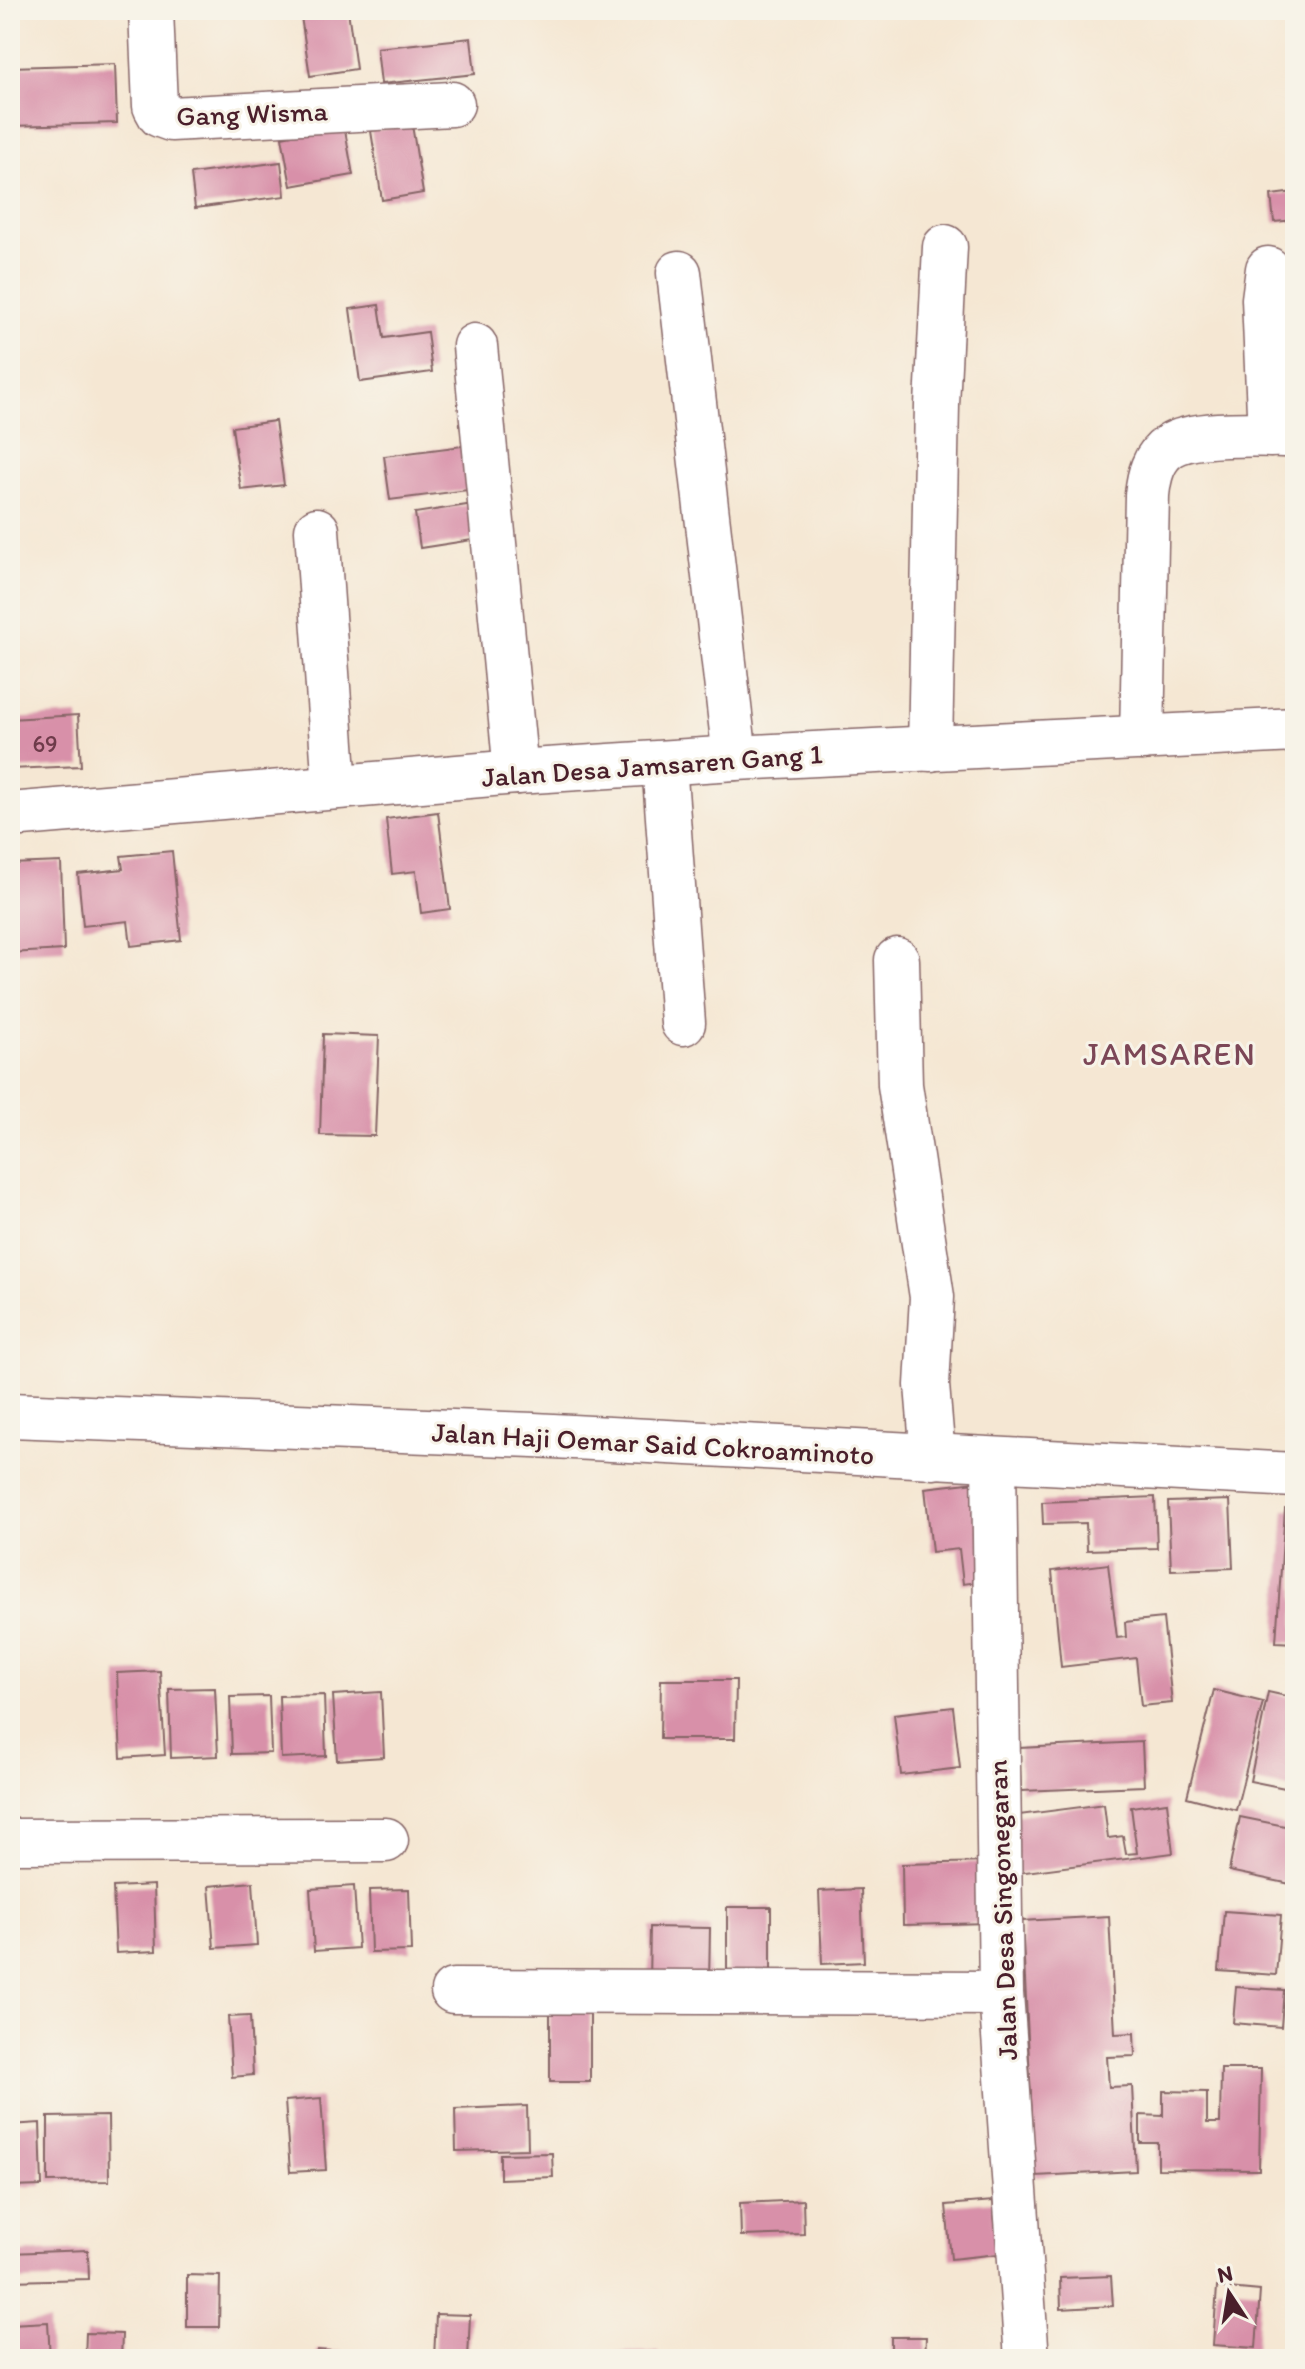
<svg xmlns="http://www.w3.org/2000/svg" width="1305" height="2369" font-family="Itim,sans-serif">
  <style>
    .building { fill: #d890a9 }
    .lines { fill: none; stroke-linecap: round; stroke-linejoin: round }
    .street-casing { stroke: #866566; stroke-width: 47 }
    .secondary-casing { stroke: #866566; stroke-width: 47 }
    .street { stroke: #fff; stroke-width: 44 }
    .secondary { stroke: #fff; stroke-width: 44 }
    .labels { text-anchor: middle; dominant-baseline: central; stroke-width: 6; stroke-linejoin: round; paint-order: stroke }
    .number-label { font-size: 24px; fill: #6e3b4a }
    .street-label { font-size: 28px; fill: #4a1f2b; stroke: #f7f3e8 }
    .quarter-label { font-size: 32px; letter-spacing: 2px; fill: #7c4757; stroke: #f7f3e8 }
  </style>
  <rect width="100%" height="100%" fill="#f7f3e8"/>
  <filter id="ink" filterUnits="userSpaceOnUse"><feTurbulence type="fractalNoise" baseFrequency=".0125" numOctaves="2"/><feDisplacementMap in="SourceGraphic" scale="16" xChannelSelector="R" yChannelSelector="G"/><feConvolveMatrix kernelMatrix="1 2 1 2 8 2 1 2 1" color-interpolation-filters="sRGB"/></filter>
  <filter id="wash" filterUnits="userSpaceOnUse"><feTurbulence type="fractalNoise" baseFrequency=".006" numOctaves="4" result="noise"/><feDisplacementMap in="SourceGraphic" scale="32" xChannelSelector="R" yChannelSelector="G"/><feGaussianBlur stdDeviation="1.8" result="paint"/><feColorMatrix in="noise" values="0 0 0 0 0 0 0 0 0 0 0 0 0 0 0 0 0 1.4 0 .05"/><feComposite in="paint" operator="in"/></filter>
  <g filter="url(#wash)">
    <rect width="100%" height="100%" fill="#f5e7d3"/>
    <g id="blocks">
      <g class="building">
        <path d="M300 10H348L356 69 310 76Z"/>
        <path d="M471 38 475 74 381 84 377 48Z"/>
        <path d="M115 64 117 123 10 126V67Z"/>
        <path d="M344 125 353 175 291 186 282 137Z"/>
        <path d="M412 125 423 193 382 200 371 131Z"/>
        <path d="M281 162 285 196 195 208 191 174Z"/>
        <path d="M1295 192V220L1274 222 1271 195Z"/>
        <path d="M379 305 384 338 427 332 432 372 360 382 350 309Z"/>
        <path d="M275 421 284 485 241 490 232 427Z"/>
        <path d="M470 445 476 489 390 500 384 456Z"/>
        <path d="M480 503 485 538 420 548 415 513Z"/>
        <path d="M78 715 81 766 10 769V719Z"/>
        <path d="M438 812 450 909 421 913 416 871 392 874 386 819Z"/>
        <path d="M172 851 181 940 131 946 128 921 83 926 78 874 123 869 121 856Z"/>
        <path d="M61 862 64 950 10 953V864Z"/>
        <path d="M323 1034 379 1036 375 1136 320 1135Z"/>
        <path d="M976 1482 987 1581 963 1584 959 1549 932 1552 925 1488Z"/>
        <path d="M1155 1497 1157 1548 1087 1550 1086 1523 1043 1524 1042 1502Z"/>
        <path d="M1230 1500 1233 1568 1171 1570 1168 1502Z"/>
        <path d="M1285 1509 1295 1510V1643L1276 1642Z"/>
        <path d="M1108 1564 1117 1638 1126 1637 1125 1622 1163 1618 1172 1703 1141 1706 1136 1658 1061 1667 1052 1571Z"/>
        <path d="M160 1671 165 1755 121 1758 117 1673Z"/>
        <path d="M661 1680H736L735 1739H660Z"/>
        <path d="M215 1688 218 1756 171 1758 169 1689Z"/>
        <path d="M1214 1690 1263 1702 1236 1810 1187 1797Z"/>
        <path d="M381 1692 384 1757 337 1760 333 1695Z"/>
        <path d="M1268 1692 1295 1698V1790L1250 1781Z"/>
        <path d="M324 1695 326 1756 281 1758 279 1696Z"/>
        <path d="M269 1696 271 1753 232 1754 230 1697Z"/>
        <path d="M953 1707 960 1768 901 1775 894 1714Z"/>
        <path d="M1142 1742 1144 1786 1021 1791 1019 1748Z"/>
        <path d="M1167 1802 1173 1853 1018 1873 1011 1816 1104 1804 1108 1838 1123 1836 1126 1854 1137 1853 1131 1807Z"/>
        <path d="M1240 1817 1295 1828V1885L1229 1871Z"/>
        <path d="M989 1862 991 1923 903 1925 902 1864Z"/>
        <path d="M253 1882 257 1945 214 1948 209 1886Z"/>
        <path d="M154 1885 156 1951 116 1953 113 1887Z"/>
        <path d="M354 1886 358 1948 314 1951 310 1889Z"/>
        <path d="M409 1889 411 1951 371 1952 369 1890Z"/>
        <path d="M861 1889 864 1962 822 1964 819 1891Z"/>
        <rect x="727" y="1907" width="44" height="77"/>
        <path d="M1224 1911 1281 1915 1276 1975 1219 1971Z"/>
        <path d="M1109 1916 1115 2034 1134 2033 1135 2056 1107 2057 1109 2087 1132 2086 1136 2171 1035 2176 1022 1921Z"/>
        <path d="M650 1927 710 1928 709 1984 649 1983Z"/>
        <path d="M1236 1987 1284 1990 1281 2027 1233 2023Z"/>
        <rect x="550" y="2003" width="40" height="79"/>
        <path d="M250 2016 253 2075 232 2077 228 2017Z"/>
        <path d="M1221 2069H1261L1259 2170 1158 2169V2143H1140V2115L1163 2116V2091L1207 2092V2123H1220Z"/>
        <path d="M321 2098 326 2170 290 2172 285 2101Z"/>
        <path d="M527 2106 528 2149 456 2151 455 2109Z"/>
        <path d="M108 2116 109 2181 48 2182V2117Z"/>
        <path d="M40 2123 42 2186 10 2187V2125Z"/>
        <path d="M552 2153 553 2177 500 2179V2154Z"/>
        <path d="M803 2200 804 2234 741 2236 740 2203Z"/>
        <path d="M993 2201 998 2254 951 2259 946 2205Z"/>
        <path d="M88 2250 89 2279 10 2281V2253Z"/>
        <path d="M187 2275 220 2276 219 2327H187Z"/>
        <path d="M1111 2276 1113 2306 1061 2309 1060 2278Z"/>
        <path d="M1217 2287 1260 2291 1256 2348 1213 2345Z"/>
        <path d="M436 2314 470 2315 468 2359H434Z"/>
        <path d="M48 2322 50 2359H10V2324Z"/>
        <path d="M86 2333 122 2334 121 2359H85Z"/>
        <path d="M891 2337H926L925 2359H891Z"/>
        <path d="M317 2350 361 2353V2359H316Z"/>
        <path d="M616 2352H659L658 2359H616Z"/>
      </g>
    </g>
  </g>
  <g filter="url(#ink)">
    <use href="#blocks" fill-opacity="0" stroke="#866566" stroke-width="2"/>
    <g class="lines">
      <g class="street-casing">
        <g id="street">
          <path d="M151 10 155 106 160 115 171 119 452 104"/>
          <path d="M1268 269 1264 299 1270 435"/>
          <path d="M679 273 735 758"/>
          <path d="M475 346 516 772"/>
          <path d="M317 530 335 787"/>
          <path d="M1142 738 1147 495C1149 476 1153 457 1170 446 1194 430 1265 435 1295 435"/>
          <path d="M930 749 937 405 945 247"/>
          <path d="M664 763 683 1023"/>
          <path d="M10 815 516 772 735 758 1295 730"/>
          <path d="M897 960 900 1085 932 1297 927 1385 933 1457"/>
          <path d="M994 1460 1001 1993 1027 2359"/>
          <path d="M10 1841 386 1840"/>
          <path d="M453 1991 1001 1993"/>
        </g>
      </g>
      <g class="secondary-casing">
        <path id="secondary" d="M10 1415 534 1435 1295 1475"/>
      </g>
      <use href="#street" class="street"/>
      <use href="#secondary" class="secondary"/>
    </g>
  </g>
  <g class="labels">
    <g class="number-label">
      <text x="45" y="743">69</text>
    </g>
    <g class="street-label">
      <text transform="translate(252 113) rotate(-2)">Gang Wisma</text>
      <text transform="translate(652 765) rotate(-4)">Jalan Desa Jamsaren Gang 1</text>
      <text transform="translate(653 1443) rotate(3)">Jalan Haji Oemar Said Cokroaminoto</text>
      <text transform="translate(1002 1910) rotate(-92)">Jalan Desa Singonegaran</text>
    </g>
    <g class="quarter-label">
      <text x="1170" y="1054">JAMSAREN</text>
    </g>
  </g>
  <rect width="1305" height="2369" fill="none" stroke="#f7f3e8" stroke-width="40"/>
  <g transform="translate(1229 2293) rotate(348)" stroke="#f7f3e8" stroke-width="6" paint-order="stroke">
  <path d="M0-6L14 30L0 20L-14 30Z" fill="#4a1f2b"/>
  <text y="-12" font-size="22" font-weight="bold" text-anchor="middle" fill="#4a1f2b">N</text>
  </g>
</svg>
